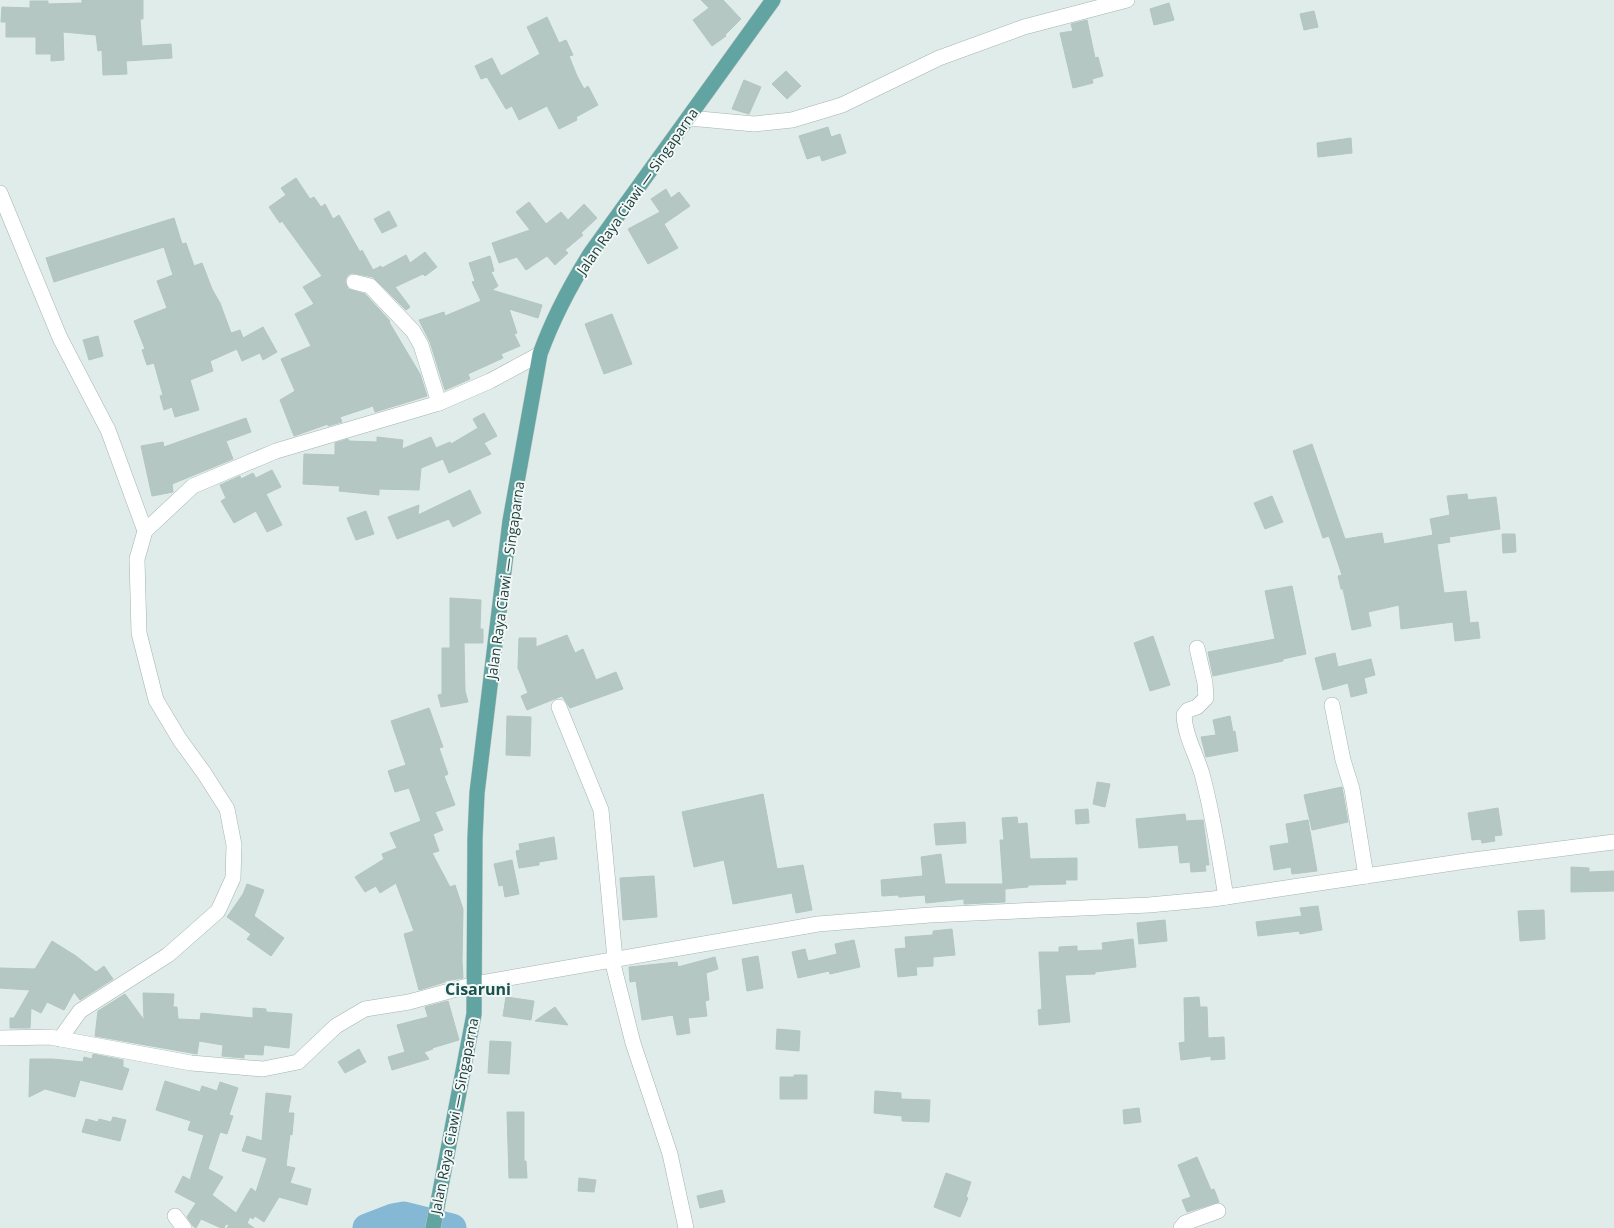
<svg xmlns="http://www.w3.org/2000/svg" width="1614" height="1228" font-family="'Open Sans',sans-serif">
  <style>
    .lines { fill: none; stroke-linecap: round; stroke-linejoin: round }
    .river { stroke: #84b8d5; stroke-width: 29 }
    .building { fill: #b5c7c3; stroke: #b2c6c2 }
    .minor-casing { stroke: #a3b4b1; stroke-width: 16 }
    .major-casing { stroke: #c1c9c8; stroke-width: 16 }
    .minor { stroke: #fff; stroke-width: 15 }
    .major { stroke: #62a4a1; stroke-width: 15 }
    .labels { text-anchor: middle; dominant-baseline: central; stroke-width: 4; stroke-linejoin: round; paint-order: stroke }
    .street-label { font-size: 14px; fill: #203d3b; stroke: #f1f8f6 }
    .quarter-label { font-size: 16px; font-weight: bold; fill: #1a504e; stroke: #f1f8f6 }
  </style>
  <rect width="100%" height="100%" fill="#e0ece9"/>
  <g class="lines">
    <path class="river" d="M367 1228 393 1218 404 1216 452 1228"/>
  </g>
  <g class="building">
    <path d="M82 0H143V19H140L142 46 171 44 172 58 126 61 127 74 103 75 102 50 98 51 96 35 63 32 64 60 51 61V54H36V37H6V22H1L2 7 30 8V1H48V4L82 3Z"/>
    <path d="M701 0H723L741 19 725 35 726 36 712 46 693 20 709 8Z"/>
    <path d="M1169 3 1174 20 1154 25 1150 9Z"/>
    <path d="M1314 11 1318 27 1304 30 1300 14Z"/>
    <path d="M547 17 559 43 566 40 573 55 569 56 577 76 584 89 588 86 598 105 576 117 577 120 559 129 547 106 519 120 512 106 506 109 487 77 481 79 475 66 492 58 501 76 540 54 527 27Z"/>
    <path d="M1087 20 1095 58 1098 57 1103 76 1092 79 1093 83 1073 88 1060 33 1073 31 1071 24Z"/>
    <path d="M786 71 801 86 787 99 772 84Z"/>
    <path d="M744 80 761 87 749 114 732 109Z"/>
    <path d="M828 127 831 137 840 134 846 153 822 161 820 155 807 159 799 136Z"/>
    <path d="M1351 138 1352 153 1318 157 1317 143Z"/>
    <path d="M296 178 310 199 314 197 321 207 325 204 333 219 339 215 360 252 362 250 373 270 381 266 382 268 406 255 410 263 425 252 437 267 425 276 423 274 395 287 410 307 406 310 373 277 352 273 348 275 345 280 348 289 365 294 390 321 389 322 420 374 427 396 375 412 373 406 340 417 342 422 328 426V424L294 436 280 400 295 391 281 359 311 346 295 314 314 304 303 287 322 276 282 221 280 223 269 207 286 195 281 188Z"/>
    <path d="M666 189 671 198 679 192 690 206 664 224 678 248 648 264 628 229 660 212 651 199Z"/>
    <path d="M529 202 546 224 561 212 568 220 584 204 597 218 581 233 583 235 565 250 568 253 555 265 547 256 526 270 517 257 499 263 492 243 530 230 516 212Z"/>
    <path d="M389 211 397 226 382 233 374 219Z"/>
    <path d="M174 218 182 244 186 243 194 266 202 263 212 289 220 303 231 333 240 330 243 338 263 327 277 352 263 360 260 353 242 361 237 349 210 361 213 371 190 380 199 410 175 417 172 407 164 410 160 396 163 395 154 363 147 365 142 350 145 349 134 321 167 308 157 281 173 275 164 247 54 282 46 258Z"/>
    <path d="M490 256 494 271 491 272 498 286 492 290 542 305 538 318 509 309 517 333 514 334 520 346 501 354 503 358 468 374 470 379 445 390 430 342 419 320 444 312 445 316 481 301 472 282 475 281 469 263Z"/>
    <path d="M612 314 632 364 604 374 585 324Z"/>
    <path d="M98 336 103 356 89 360 83 340Z"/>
    <path d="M484 413 497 436 484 443 491 454 449 473 443 459 421 468 419 490 379 489V495L339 491 340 486 303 484 304 454 335 455V443L348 439 349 441 377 442V437L403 440 402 449 431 437 436 448 450 442 451 444 478 428 473 419Z"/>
    <path d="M246 418 251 432 226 441 233 459 172 484 173 492 152 496 141 446 163 442 164 447Z"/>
    <path d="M1312 444 1345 539 1382 533 1384 544 1433 535 1430 519 1450 515 1447 496 1467 494 1468 500 1496 497 1500 529 1449 537 1450 542 1437 544 1444 593 1466 591 1470 623 1478 622 1480 638 1455 641 1453 622 1401 629 1399 605 1368 612 1371 626 1352 630 1343 589H1341L1338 576 1342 575 1329 536 1323 538 1293 451Z"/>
    <path d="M272 470 281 487 266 494 282 525 267 532 256 511 234 523 221 501 226 498 220 485 240 476 241 479 253 473 256 478Z"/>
    <path d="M470 490 481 513 453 527 449 519 397 539 388 517 419 505 418 515Z"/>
    <path d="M1272 496 1283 522 1265 529 1254 503Z"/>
    <path d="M366 511 374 534 356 540 347 518Z"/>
    <path d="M1502 534H1515L1516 552 1503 553Z"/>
    <path d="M1292 586 1306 654 1283 659V661L1213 676 1208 652 1275 639 1265 591Z"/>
    <path d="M450 598 481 600 480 629H483V643H464L465 691 468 702 441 707 438 695 442 694V648H450Z"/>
    <path d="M567 635 575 653 583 649 596 680 616 672 623 689 570 708 562 696 527 710 521 696 528 693 518 668 519 638H536V647Z"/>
    <path d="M1153 636 1170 685 1150 691 1134 643Z"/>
    <path d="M1335 653 1338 667 1371 659 1375 675 1364 678 1367 693 1351 697 1348 683 1323 690 1315 658Z"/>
    <path d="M429 708 443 747 439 748 448 774 444 776 455 805 435 812 443 830 433 834 439 851 432 853 450 887 455 885 463 909 462 960 463 978 445 981V982L419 990 404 934 414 931 396 883 380 893 376 886 365 892 355 877 384 859 382 854 397 848 390 833 421 821 409 788 395 792 388 771 406 765 391 721Z"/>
    <path d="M507 716 531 717 530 756 506 755Z"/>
    <path d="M1230 716 1233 732 1235 731 1238 751 1206 757 1201 737 1216 735 1213 720Z"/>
    <path d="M1097 782 1110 784 1105 807 1093 804Z"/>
    <path d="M1342 787 1348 822 1312 830 1304 795Z"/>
    <path d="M763 794 777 869 803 865 812 910 796 913 792 893 733 904 724 860 694 867 682 812Z"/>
    <path d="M1498 808 1502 835 1494 836 1495 841 1482 843 1481 839 1472 840 1468 813Z"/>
    <path d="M1088 809 1089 823 1076 824 1075 810Z"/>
    <path d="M1185 814 1186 821 1203 820 1209 865H1205L1206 871 1191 872 1190 862 1180 863 1178 845 1139 848 1136 819Z"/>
    <path d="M1017 817 1018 824 1027 823 1030 859 1077 858V880H1065L1066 884 1028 885V887L1005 889V902L964 904V899L926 903 925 895 899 897 898 895 882 896 881 880 923 876 921 857 941 854 945 884H1003L1000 840H1004L1002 818Z"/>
    <path d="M1308 820 1317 871 1292 874 1291 867 1274 870 1270 846 1289 843 1286 824Z"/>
    <path d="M965 822 966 843 936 845 934 824Z"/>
    <path d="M554 837 557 859 539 862V865L519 868 516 851 520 850 519 844Z"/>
    <path d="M512 860 519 894 505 897 503 885 499 886 494 864Z"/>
    <path d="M1571 867 1589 868V872L1614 871V891L1571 892Z"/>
    <path d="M654 876 657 917 623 920 620 878Z"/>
    <path d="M247 884 264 890 254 916 284 938 271 956 247 939 251 934 227 917 243 894Z"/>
    <path d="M1318 906 1322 930 1300 934 1299 931 1258 936 1256 922 1302 916 1300 908Z"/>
    <path d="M1544 910 1545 939 1520 941 1518 911Z"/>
    <path d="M1165 920 1167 941 1139 944 1137 923Z"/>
    <path d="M952 929 955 955 933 957V966L916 967 917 975 898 977 895 949 906 948 905 937 933 935V931Z"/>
    <path d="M1133 939 1136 967 1095 972V974L1065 975 1070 1022 1039 1025 1038 1010 1042 1009 1039 952H1059V947L1077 946V951L1103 950 1102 943Z"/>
    <path d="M854 940 860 967 830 974 829 971 798 978 792 952 805 949 808 961 837 954 835 944Z"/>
    <path d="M52 941 76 956 96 972 104 966 113 979 80 1000 74 992 64 1010 47 1002 41 1013 31 1008 30 1028H10V1018H14L30 990 0 988V968L35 969Z"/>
    <path d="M758 956 763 988 747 991 742 959Z"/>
    <path d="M715 957 718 969 706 973 709 1000 705 1001 707 1016 688 1018 690 1033 677 1035 673 1015 642 1020 636 981 630 982 629 967 677 962 678 967Z"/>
    <path d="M143 993 174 994 173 1007H177L178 1019 200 1020 201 1013 253 1018V1008L266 1009V1012L292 1014 289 1048 264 1045 263 1055 244 1054V1058L222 1056 223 1045 199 1041 197 1054 95 1036 98 1011 125 994 144 1020Z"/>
    <path d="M506 997 534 1001 531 1020 503 1016Z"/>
    <path d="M1199 997 1200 1007H1207L1208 1038 1224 1037 1225 1059 1211 1060V1056L1181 1060 1179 1043 1185 1042 1184 998Z"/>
    <path d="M448 1001 459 1040 432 1048 433 1049 424 1052 429 1059 392 1070 388 1057 405 1052 397 1025 428 1017 425 1007Z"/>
    <path d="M555 1007 568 1025 535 1021Z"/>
    <path d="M777 1029 800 1031 799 1051 776 1049Z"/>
    <path d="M490 1041 511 1042 509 1074 488 1073Z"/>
    <path d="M359 1049 366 1062 345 1073 338 1062Z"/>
    <path d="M93 1054 123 1060V1067L129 1069 122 1090 80 1080 75 1097 45 1089 29 1097 30 1059H53L83 1062 84 1057 92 1059Z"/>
    <path d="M794 1075H807V1099H780V1077H794Z"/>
    <path d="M165 1081 200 1092 202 1086 217 1091 220 1082 238 1088 229 1115 233 1116 227 1134 220 1132 208 1169 223 1177 212 1195 236 1213 251 1188 256 1192 267 1158 242 1151 247 1136 262 1141 266 1093 291 1096 288 1113H294L292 1135 290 1134 286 1166 295 1168 290 1183 311 1189 307 1205 279 1197 264 1222 255 1216 253 1219 250 1217 247 1223 254 1228H227L229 1225 226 1224 224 1228H221L201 1219 196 1228 193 1226 187 1217 196 1203 175 1192 183 1176 190 1180 204 1135 188 1130 191 1121 156 1110Z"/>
    <path d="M875 1091 901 1093V1099L930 1100 929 1122 902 1121V1116L874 1113Z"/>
    <path d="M1139 1108 1141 1122 1124 1124 1123 1110Z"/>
    <path d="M507 1112H524V1161H526L527 1178H509Z"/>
    <path d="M113 1117 126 1120 120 1141 82 1132 86 1119 98 1122 99 1119 111 1122Z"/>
    <path d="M1197 1157 1211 1190 1214 1189 1219 1202 1187 1212 1182 1200 1191 1197 1178 1165Z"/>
    <path d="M946 1173 971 1182 966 1197 968 1198 960 1217 934 1207Z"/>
    <path d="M579 1178 596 1180 594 1192 578 1191Z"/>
    <path d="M722 1190 725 1202 700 1208 697 1196Z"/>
  </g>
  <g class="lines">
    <g class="minor-casing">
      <g id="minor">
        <path d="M689 118 754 124 792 120 842 105 939 58 1024 27 1127 0"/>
        <path d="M0 193 60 338 108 430 145 531"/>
        <path d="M354 282 370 286 413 331 421 345 439 403"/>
        <path d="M1197 648 1205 683 1206 698 1197 707 1188 710 1184 715C1185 736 1196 754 1202 774 1213 814 1219 856 1226 897"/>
        <path d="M1332 705 1343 760 1352 789 1366 876"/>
        <path d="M559 707 601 810 615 959"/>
        <path d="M612 960 633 1043 670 1154 686 1228"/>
        <path d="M0 1038 50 1037 191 1063 263 1069 298 1062 336 1026 365 1009 409 1002 475 984 818 924 930 915 1149 905 1213 899 1466 861 1614 842"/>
        <path d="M60 1039 80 1011 168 955 218 911 233 878 234 845 227 809 204 773 180 740 156 700 139 633 137 559 145 531 193 486 276 451 439 403 490 381 540 354"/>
        <path d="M175 1216 184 1228"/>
        <path d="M1181 1228 1185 1223 1218 1211"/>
      </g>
    </g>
    <g class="major-casing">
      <path id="major" d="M433 1228 474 1014 475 838 477 793 510 521 540 354C553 318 570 286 590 254L773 0"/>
    </g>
    <use href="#minor" class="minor"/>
    <use href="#major" class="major"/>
  </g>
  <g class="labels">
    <g class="street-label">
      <text transform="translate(637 191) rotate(-55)">Jalan Raya Ciawi — Singaparna</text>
      <text transform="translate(505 580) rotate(-82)">Jalan Raya Ciawi — Singaparna</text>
      <text transform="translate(454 1116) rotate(-79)">Jalan Raya Ciawi — Singaparna</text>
    </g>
    <g class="quarter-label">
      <text x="478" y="989">Cisaruni</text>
    </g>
  </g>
</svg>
